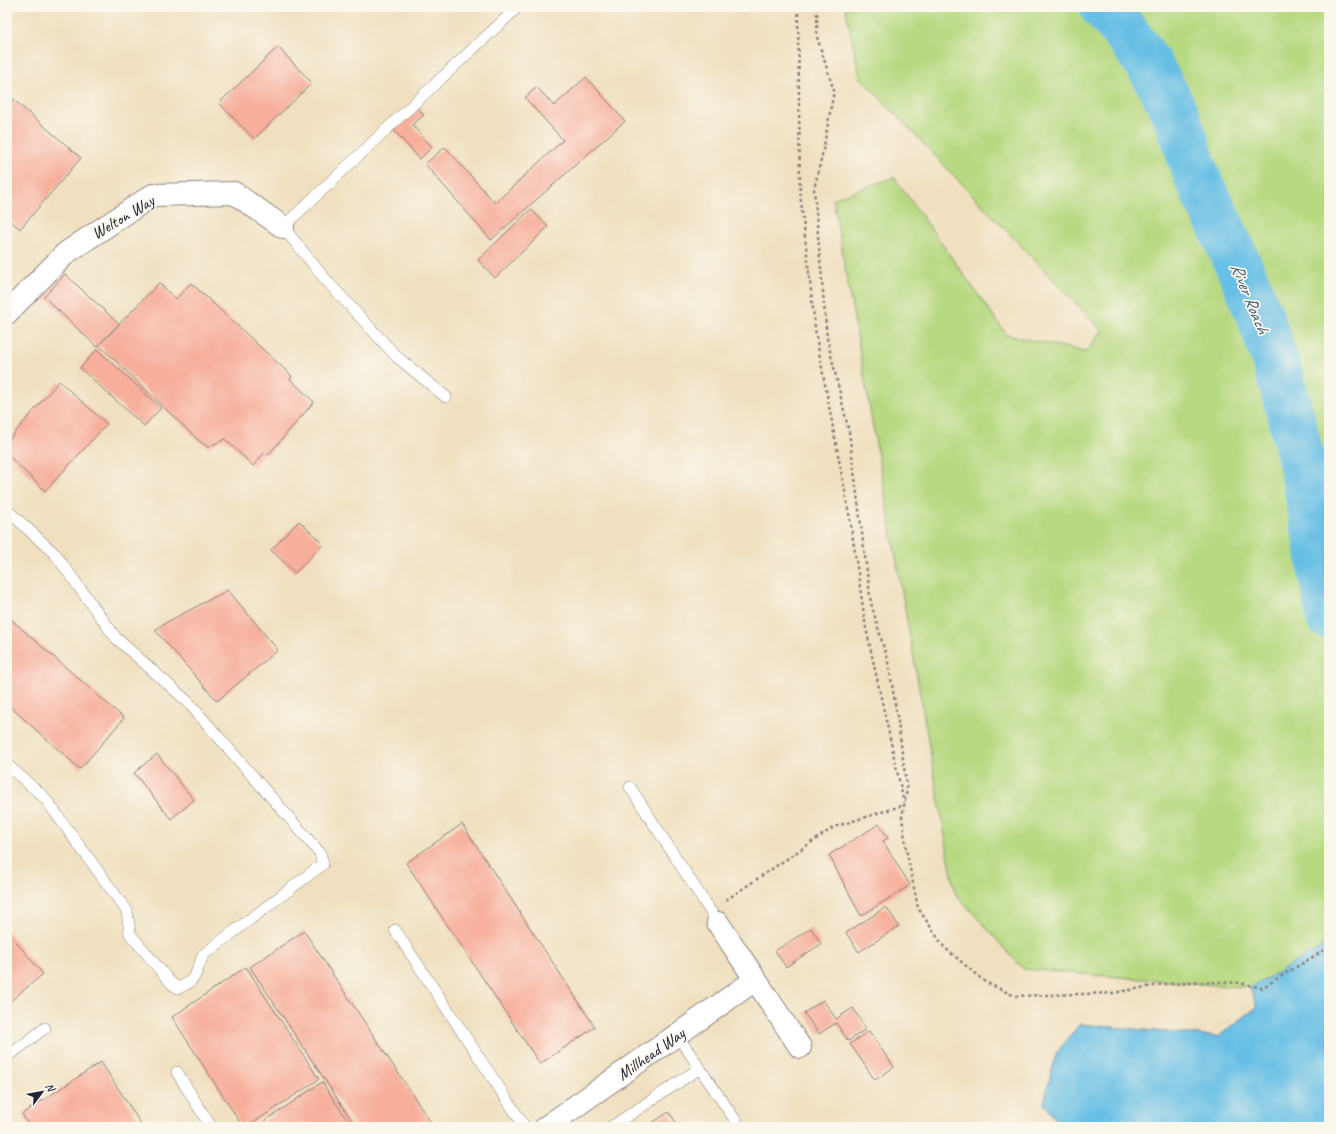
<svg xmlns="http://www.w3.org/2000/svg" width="1336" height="1134" font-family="Caveat,sans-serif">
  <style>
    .green { fill: #b7d981; stroke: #6c7e5e }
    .water { fill: #68bfe5; stroke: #457090 }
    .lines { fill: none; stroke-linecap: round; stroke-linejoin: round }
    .river { stroke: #68bfe5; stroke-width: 47 }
    .building { fill: #f7af9b }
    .lane-casing { stroke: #89817e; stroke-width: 12 }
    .street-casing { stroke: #89817e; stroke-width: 24 }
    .path { stroke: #89817e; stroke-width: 2.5; stroke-dasharray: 3 3; stroke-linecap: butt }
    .lane { stroke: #fff; stroke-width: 11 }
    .street { stroke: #fff; stroke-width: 22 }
    .labels { text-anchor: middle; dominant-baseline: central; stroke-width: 3.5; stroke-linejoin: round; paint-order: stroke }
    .street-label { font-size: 17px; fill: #22223b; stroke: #fbf7ec }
    .water-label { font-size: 18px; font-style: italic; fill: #3a5976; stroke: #fbf7ec }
  </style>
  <rect width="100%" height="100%" fill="#fbf7ec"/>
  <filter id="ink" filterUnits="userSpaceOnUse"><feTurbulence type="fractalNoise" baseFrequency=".025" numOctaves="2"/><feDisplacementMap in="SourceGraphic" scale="8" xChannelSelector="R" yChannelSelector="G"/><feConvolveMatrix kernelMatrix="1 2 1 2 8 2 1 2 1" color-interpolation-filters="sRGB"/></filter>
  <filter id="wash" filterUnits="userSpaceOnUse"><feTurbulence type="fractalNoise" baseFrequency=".012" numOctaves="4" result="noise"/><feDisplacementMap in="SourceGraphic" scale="16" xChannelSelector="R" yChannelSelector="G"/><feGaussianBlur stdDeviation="0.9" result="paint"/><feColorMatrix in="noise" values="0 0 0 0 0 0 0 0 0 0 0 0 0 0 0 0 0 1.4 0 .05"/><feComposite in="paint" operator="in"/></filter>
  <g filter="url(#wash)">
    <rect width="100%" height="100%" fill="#f0e0c0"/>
    <path class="green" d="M845 7H1322L1329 14V72L1325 86 1329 95V1127H1061L1044 1103 1056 1054 1080 1024 1218 1037 1257 1007 1250 988 1023 969 955 893 833 199 894 177 1007 335 1086 352 1102 331 860 77Z"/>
    <path class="water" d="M1329 943V1127H1061L1044 1103 1056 1054 1080 1024 1218 1037 1257 1007 1250 988Z"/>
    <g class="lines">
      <path class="river" d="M1103 7C1134 39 1158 75 1176 116 1185 136 1190 158 1198 179 1204 193 1211 206 1218 220 1232 251 1247 282 1259 314 1296 412 1313 513 1329 616"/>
    </g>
    <g id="blocks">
      <g class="building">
        <path d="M278 47 312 83 254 139 219 103Z"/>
        <path d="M586 77 625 121 491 240 425 164 445 147 495 203 563 140 525 98 537 87 554 106Z"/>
        <path d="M7 94 81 158 20 229 7 218Z"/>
        <path d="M414 104 424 115 412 125 432 147 420 159 390 126Z"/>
        <path d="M531 209 548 227 495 278 478 260Z"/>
        <path d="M65 274 119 324 97 347 44 297Z"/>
        <path d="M159 283 176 299 191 283 292 376 290 379 314 402 268 455 265 452 253 466 225 439 208 447 199 441 99 345Z"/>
        <path d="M97 349 161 408 144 426 80 368Z"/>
        <path d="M59 381 107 424 45 491 7 454V442Z"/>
        <path d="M299 521 323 544 295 573 271 550Z"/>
        <path d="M228 590 278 650 217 701 155 630 163 624Z"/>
        <path d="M7 616 124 718 80 769 7 704Z"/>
        <path d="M157 754 194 800 171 819 134 773Z"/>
        <path d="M462 824 595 1027 540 1064 406 863Z"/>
        <path d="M879 824 888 838 883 841 910 885 861 916 829 855Z"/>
        <path d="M886 907 899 926 859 952 846 933Z"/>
        <path d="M811 928 821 944 786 967 775 951Z"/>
        <path d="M7 931 43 974 7 1004Z"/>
        <path d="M304 931 434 1127H356L250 967Z"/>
        <path d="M246 967 319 1079 247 1127H243L172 1017Z"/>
        <path d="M823 1000 836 1019 853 1008 866 1029 848 1041 836 1023 819 1034 804 1013Z"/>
        <path d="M869 1031 894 1067 875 1080 850 1044Z"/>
        <path d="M101 1062 143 1127H30L22 1114Z"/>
        <path d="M322 1082 352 1127H256Z"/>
        <path d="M669 1112 679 1127H646Z"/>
      </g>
    </g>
  </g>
  <g filter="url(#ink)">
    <use href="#blocks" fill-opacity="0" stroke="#89817e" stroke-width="1"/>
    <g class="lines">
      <g class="lane-casing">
        <g id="lane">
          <path d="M446 397 397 357 326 280 283 227 390 126 518 7"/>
          <path d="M7 510 55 554 116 638 187 701 320 853 323 864 203 955C197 971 196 982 178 988L171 983 130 934 127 911 44 797 7 765"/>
          <path d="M630 787 718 923"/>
          <path d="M395 930 525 1127"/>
          <path d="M677 1035 740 1127"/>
          <path d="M7 1057 45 1028"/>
          <path d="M177 1072 211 1127"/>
          <path d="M611 1127 700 1068"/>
        </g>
      </g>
      <g class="street-casing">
        <g id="street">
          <path d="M7 313 66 253 153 195 234 193 283 227"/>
          <path d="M718 923 800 1047"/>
          <path d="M546 1127 755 980"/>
        </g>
      </g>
      <g class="path">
        <path d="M798 7 800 192 816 336 850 519 866 628 904 803"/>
        <path d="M817 7V37L834 91 823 151 814 189 827 338 849 432 871 603 889 666 898 722 907 789 902 817 907 853 918 908 944 947 985 982 1015 996 1113 993 1164 984 1219 982 1240 983 1262 988 1329 947"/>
        <path d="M726 900 834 827 904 805"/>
      </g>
      <use href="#lane" class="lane"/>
      <use href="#street" class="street"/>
    </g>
  </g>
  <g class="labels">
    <g class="street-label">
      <text transform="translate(123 217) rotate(-31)">Welton Way</text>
      <text transform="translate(651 1054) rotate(-35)">Millhead Way</text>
    </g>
    <g class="water-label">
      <text transform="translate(1250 298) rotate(68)">River Roach</text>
    </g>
  </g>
  <rect width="1336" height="1134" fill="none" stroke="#fbf7ec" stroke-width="24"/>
  <g transform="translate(42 1092) rotate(58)" stroke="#fbf7ec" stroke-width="3" paint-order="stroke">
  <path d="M0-3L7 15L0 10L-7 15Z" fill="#22223b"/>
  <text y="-6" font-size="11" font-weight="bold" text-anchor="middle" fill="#22223b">N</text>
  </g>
</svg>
